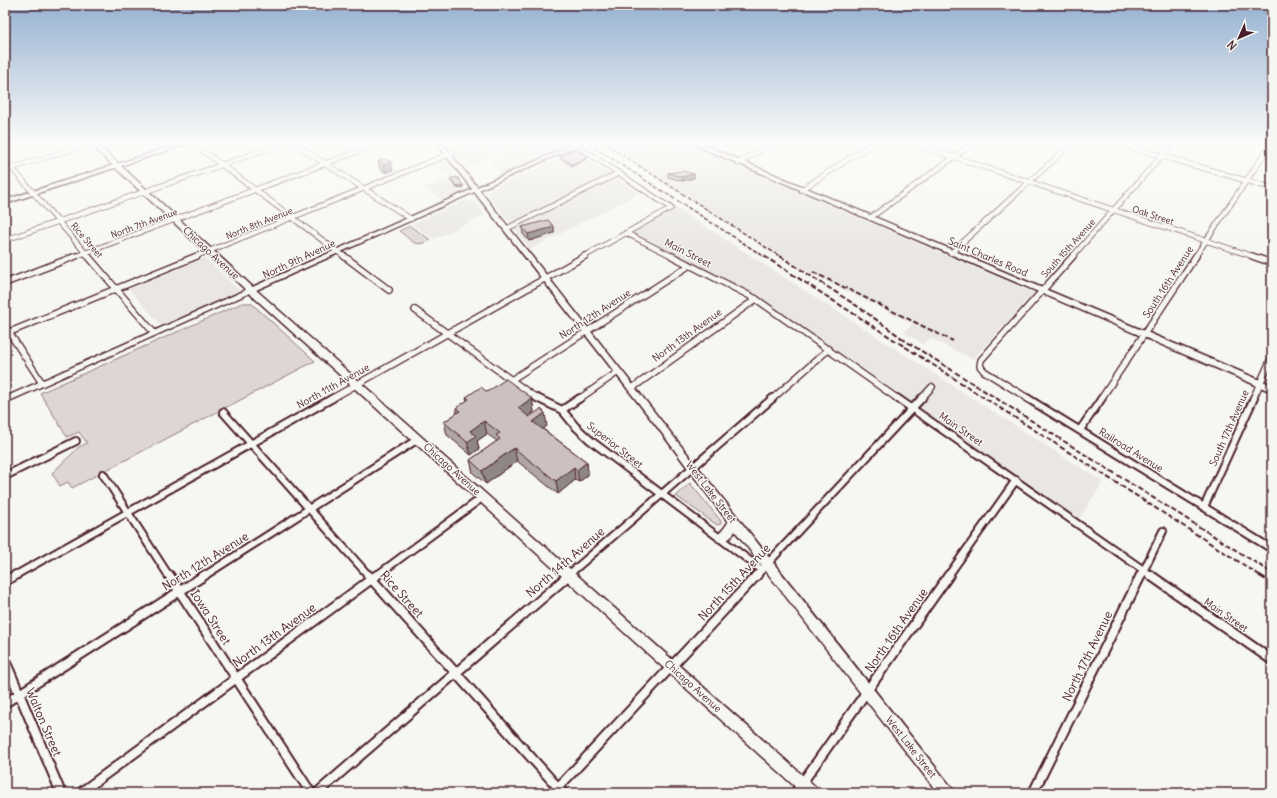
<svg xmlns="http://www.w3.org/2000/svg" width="1277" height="798" font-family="Delius,sans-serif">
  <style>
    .built { fill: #e9e6e3 }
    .green { fill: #ddd6d5; stroke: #947a80 }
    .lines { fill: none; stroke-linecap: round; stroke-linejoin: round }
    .minor-far3-casing { stroke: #4a1f2b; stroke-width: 6 }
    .minor-far2-casing { stroke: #4a1f2b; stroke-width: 8 }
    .minor-far1-casing { stroke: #4a1f2b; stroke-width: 10 }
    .minor-casing { stroke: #4a1f2b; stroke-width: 12 }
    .tertiary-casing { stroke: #4a1f2b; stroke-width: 3 }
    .secondary-casing { stroke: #4a1f2b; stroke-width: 3 }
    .minor-far3 { stroke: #f6f6f2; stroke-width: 4.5 }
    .minor-far2 { stroke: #f6f6f2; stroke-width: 5.5 }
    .minor-far1 { stroke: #f6f6f2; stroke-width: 6 }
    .minor { stroke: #f6f6f2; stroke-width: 8 }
    .tertiary { fill: #f6f6f2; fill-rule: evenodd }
    .secondary { fill: #f6f6f2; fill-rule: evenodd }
    .rail-far2 { stroke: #4a1f2b; stroke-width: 1.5; stroke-dasharray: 4.5 2; stroke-linecap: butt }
    .rail-far1 { stroke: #4a1f2b; stroke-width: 2; stroke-dasharray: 5.5 2.5; stroke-linecap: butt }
    .rail { stroke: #4a1f2b; stroke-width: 3; stroke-dasharray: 8 4; stroke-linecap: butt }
    .wall { fill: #afa6a5; stroke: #4a1f2b }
    .shaded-wall { fill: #8f8786; stroke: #4a1f2b }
    .building { fill: #ccc1c0; stroke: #4a1f2b }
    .labels { text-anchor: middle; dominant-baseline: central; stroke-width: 3; stroke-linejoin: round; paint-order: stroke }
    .far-street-label { font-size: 9px; fill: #4a1f2b; stroke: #f6f6f2 }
    .street-label { font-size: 10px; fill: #4a1f2b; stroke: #f6f6f2 }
    .near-street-label { font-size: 12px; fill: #4a1f2b; stroke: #f6f6f2 }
  </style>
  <rect width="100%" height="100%" fill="#f6f6f2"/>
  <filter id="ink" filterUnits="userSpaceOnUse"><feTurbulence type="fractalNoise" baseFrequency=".025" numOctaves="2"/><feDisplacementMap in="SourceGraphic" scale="8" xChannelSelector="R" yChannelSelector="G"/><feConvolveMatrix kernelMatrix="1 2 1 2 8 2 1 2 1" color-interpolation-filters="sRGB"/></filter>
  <g filter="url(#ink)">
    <g class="built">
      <path d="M484 144H523L467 168 457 156Z"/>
      <path d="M529 144 569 145 501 175 490 161Z"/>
      <path d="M607 144H688L1034 293 973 359 930 338 923 344 904 332 913 324 802 269Z"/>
      <path d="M575 150 639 193 530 249 488 194V192L491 189Z"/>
      <path d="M443 161 445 162 465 189 462 192 443 201 425 188 451 177 432 166Z"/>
      <path d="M463 201 476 202 485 215 434 239 412 224Z"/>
      <path d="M676 208 1103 482 1079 519 765 301 631 233Z"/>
      <path d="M205 258 240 291 161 325 129 289Z"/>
    </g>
    <g class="green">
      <path d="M410 226 431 240C414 248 414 242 399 231Z"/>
      <path d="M242 303H251L315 361 72 488 68 482 60 486 52 473 79 447 87 443 79 432 67 437 40 393Z"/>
      <path d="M690 483 721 521V524L717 525 676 496Z"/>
    </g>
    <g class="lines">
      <g class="minor-far3-casing">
        <g id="minor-far3">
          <path d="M194 144 345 257"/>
          <path d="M295 144 411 219"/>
          <path d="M575 144 671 208 583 257"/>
          <path d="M915 144 1255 257"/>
          <path d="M1120 144 1272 188"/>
          <path d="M5 160 89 257"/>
          <path d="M738 163 771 144"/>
          <path d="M5 170 90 144"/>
          <path d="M801 190 872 144"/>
          <path d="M870 218 972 144"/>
          <path d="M506 229 619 173"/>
          <path d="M626 233 674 257"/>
          <path d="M5 240 282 144"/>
          <path d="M951 253 1071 144"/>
          <path d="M74 257 378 144"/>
          <path d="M194 257 474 144"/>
          <path d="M1072 257 1172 144"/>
          <path d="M1195 257 1271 144"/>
        </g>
      </g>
      <g class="minor-far2-casing">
        <g id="minor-far2">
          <path d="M88 256 154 333"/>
          <path d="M344 256 389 290"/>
          <path d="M672 256 756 299 898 399"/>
          <path d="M1252 256 1272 263"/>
          <path d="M5 283 76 256"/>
          <path d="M415 310 532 395 539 399"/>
          <path d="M5 326 42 383"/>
          <path d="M5 334 197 256"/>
          <path d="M511 380 690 265"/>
          <path d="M631 389 756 299"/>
          <path d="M331 399 585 256"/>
          <path d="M579 399 618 372"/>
          <path d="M772 399 829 349"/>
          <path d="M921 399 932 387"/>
          <path d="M1029 399 984 371 980 366 981 360 1073 256"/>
          <path d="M1101 399 1196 256"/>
          <path d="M1253 399 1272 357"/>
        </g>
      </g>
      <g class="minor-far1-casing">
        <g id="minor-far1">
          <path d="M537 398 562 410 575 426 590 440 762 570"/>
          <path d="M897 398 1152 576"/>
          <path d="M1027 398 1272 549"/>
          <path d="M562 410 580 398"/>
          <path d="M223 412 369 576"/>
          <path d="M1080 430 1102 398"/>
          <path d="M103 474 169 576"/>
          <path d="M5 476 76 441"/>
          <path d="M1204 507 1254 398"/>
          <path d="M14 576 333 398"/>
          <path d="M204 576 418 439"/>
          <path d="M376 576 483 497"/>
          <path d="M567 576 773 398"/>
          <path d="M756 576 922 398"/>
          <path d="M948 576 1016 480"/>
          <path d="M1141 576 1163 531"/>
        </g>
      </g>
      <g class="minor-casing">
        <g id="minor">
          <path d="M169 575 311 793"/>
          <path d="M368 575 563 793"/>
          <path d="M1150 575 1272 660"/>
          <path d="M5 581 16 575"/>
          <path d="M5 660 61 793"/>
          <path d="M5 703 205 575"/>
          <path d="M80 793 377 575"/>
          <path d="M317 793 569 575"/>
          <path d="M553 793 757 575"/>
          <path d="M795 793 949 575"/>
          <path d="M1033 793 1141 575"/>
        </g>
      </g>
      <g class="tertiary-casing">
        <g id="tertiary">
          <path d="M179 144H187L5 204V200Z"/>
          <path d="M574 144H581L5 403V397Z"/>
        </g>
      </g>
      <g class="secondary-casing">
        <g id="secondary">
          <path d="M90 144H97L255 289 817 788 819 793H802L249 293Z"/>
          <path d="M437 144H443C613 359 781 574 952 788L954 793H938L735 531C732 538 724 544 717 541L716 538C719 532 725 529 728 522L658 428Z"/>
          <path d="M693 144H702L1272 385V392Z"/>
        </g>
      </g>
      <use href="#minor-far3" class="minor-far3"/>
      <use href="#minor-far2" class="minor-far2"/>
      <use href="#minor-far1" class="minor-far1"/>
      <use href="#minor" class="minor"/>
      <use href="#tertiary" class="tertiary"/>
      <use href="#secondary" class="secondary"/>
      <g class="rail-far2">
        <path d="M589 144 765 257"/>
        <path d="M605 144 781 257"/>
      </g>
      <g class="rail-far1">
        <path d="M764 256 1261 576"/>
        <path d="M780 256 860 308 906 341"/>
        <path d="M813 272 953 341"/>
        <path d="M901 338 1272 573"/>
      </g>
      <path class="rail" d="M1259 575 1272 583"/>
    </g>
    <g class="wall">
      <path d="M560 156 588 158 572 166 560 158Z"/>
      <path d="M378 161 393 170 386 173 380 169Z"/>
      <path d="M668 173 694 174V178L682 181 668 177Z"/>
      <path d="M450 179 463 185V187L457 188 451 181Z"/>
      <path d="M522 227H554V233L529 241 523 234Z"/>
      <path d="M487 392 532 398 534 412 528 416 547 426 543 429 587 462 588 475 579 482 575 480 558 494 517 461 486 484 473 473 470 460 497 441 487 434 477 441 479 449 471 455 447 435 444 422 457 413 456 408 467 401 466 397Z"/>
    </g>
    <g class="shaded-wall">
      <path d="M588 157V158L572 166V164Z"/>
      <path d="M391 162 393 170 386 173 384 165Z"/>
      <path d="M694 174V178L682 181V177Z"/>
      <path d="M463 185V187L457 188V186Z"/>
      <path d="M554 227V233L529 241 528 234Z"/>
      <path d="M532 398 534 412 520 422 518 408Z"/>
      <path d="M545 413 547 426 535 435 533 422Z"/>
      <path d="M484 421 487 434 477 441 479 449 471 455 467 442 470 431Z"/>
      <path d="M514 448 517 461 486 484 482 471Z"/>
      <path d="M587 462 588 475 579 482 577 470Z"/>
      <path d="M574 467 575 480 558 494 556 481Z"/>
    </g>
    <g class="building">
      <path d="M576 149 588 157 572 164 560 156Z"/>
      <path d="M385 159 391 162 384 165 378 161Z"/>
      <path d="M682 171 694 174 682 177 668 173Z"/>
      <path d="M457 177 463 185 457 186 450 179Z"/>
      <path d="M548 220 554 227 528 234 522 227Z"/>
      <path d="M506 379 532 398 518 408 529 417 541 409 545 413 533 422 587 462 577 470 574 467 556 481 514 448 482 471 470 460 500 439 496 435 500 433 484 421 470 431 476 436 467 442 444 422 460 411 456 408 469 399 466 397 481 387 487 392Z"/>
    </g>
  </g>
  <linearGradient id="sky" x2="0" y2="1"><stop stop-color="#96b1d1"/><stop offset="0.56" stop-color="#fbfbf9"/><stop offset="1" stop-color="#fbfbf9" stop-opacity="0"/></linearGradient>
  <rect width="1277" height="256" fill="url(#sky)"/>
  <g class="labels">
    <g class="far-street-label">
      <text transform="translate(1153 215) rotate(18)">Oak Street</text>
      <text transform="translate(144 223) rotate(-20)">North 7th Avenue</text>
      <text transform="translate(259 223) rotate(-22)">North 8th Avenue</text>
      <text transform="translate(87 240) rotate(49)">Rice Street</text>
      <text transform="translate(1068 248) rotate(-48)">South 15th Avenue</text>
    </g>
    <g class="street-label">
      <text transform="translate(211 253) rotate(43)">Chicago Avenue</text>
      <text transform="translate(688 253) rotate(27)">Main Street</text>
      <text transform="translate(988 257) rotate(23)">Saint Charles Road</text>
      <text transform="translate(299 259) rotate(-25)">North 9th Avenue</text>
      <text transform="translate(1168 282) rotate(-57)">South 16th Avenue</text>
      <text transform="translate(595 314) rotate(-33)">North 12th Avenue</text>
      <text transform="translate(687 335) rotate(-36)">North 13th Avenue</text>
      <text transform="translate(333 386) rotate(-29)">North 11th Avenue</text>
      <text transform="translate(1229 428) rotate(-66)">South 17th Avenue</text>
      <text transform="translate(961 429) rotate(35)">Main Street</text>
      <text transform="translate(615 445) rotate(38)">Superior Street</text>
      <text transform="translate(1131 450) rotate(32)">Railroad Avenue</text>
      <text transform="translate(452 469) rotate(42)">Chicago Avenue</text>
      <text transform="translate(711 492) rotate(52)">West Lake Street</text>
      <text transform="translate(1226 615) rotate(35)">Main Street</text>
      <text transform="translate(693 686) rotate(42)">Chicago Avenue</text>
      <text transform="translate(911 747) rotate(52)">West Lake Street</text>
    </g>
    <g class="near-street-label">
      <text transform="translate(205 561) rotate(-32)">North 12th Avenue</text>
      <text transform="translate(565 562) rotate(-41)">North 14th Avenue</text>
      <text transform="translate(734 582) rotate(-47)">North 15th Avenue</text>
      <text transform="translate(402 594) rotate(48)">Rice Street</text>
      <text transform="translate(211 617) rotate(57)">Iowa Street</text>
      <text transform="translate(896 630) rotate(-55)">North 16th Avenue</text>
      <text transform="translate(274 635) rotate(-36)">North 13th Avenue</text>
      <text transform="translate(1087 656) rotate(-64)">North 17th Avenue</text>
      <text transform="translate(44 722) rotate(67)">Walton Street</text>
    </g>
  </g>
  <rect width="1277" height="798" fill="none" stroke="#f6f6f2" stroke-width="20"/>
  <rect x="10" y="10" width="1257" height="778" fill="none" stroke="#4a1f2b" stroke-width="1.5" filter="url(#ink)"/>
  <g transform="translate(1239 38) rotate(225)" stroke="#f6f6f2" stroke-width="3" paint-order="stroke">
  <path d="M0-3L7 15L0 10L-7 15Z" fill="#4a1f2b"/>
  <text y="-6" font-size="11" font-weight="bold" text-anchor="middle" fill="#4a1f2b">N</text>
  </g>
</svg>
